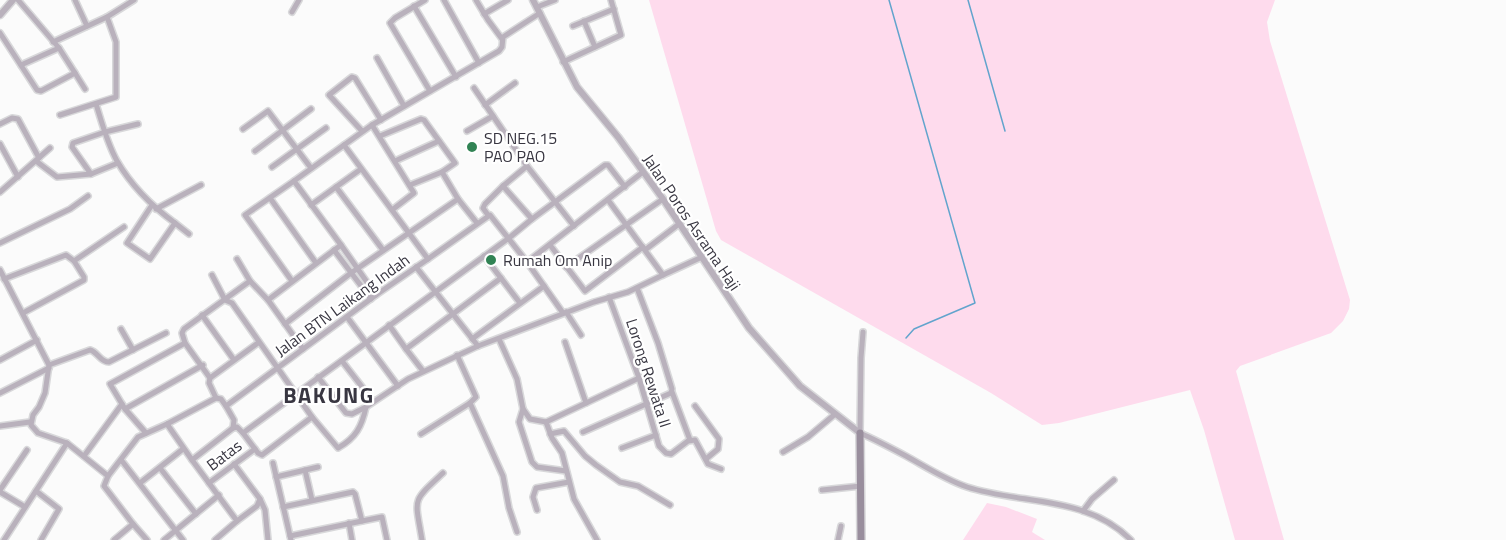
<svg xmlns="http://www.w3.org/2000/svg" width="1506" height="540" font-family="'Titillium Web',sans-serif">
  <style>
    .green { fill: #fedbed }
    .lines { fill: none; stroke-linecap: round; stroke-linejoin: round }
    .stream { stroke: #62a4cd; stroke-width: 1.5 }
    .minor-casing { stroke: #d8d8da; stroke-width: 8 }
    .tertiary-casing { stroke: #d8d8da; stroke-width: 9 }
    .secondary-casing { stroke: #d8d8da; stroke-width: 10 }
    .minor { stroke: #b9b1bc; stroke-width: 5 }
    .tertiary { stroke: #b9b1bc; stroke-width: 6 }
    .secondary { stroke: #998e9d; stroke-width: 7 }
    .poi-dot { fill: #318354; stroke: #fff; stroke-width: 2 }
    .labels { text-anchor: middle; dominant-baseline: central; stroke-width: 4.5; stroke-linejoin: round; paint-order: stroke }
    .poi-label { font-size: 16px; fill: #383641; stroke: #fff; text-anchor: start }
    .street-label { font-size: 16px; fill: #383641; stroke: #fff }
    .district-label { font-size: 22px; font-weight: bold; letter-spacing: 1.5px; fill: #383641; stroke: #fff }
  </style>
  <rect width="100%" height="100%" fill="#fbfbfb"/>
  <g class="green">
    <path d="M649 0H1275L1267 22 1270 41 1350 300 1349 309 1343 321 1331 333 1240 366 1236 371 1284 540H1235L1204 430 1190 390 1059 423 1042 425 991 393 721 240 716 231Z"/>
    <path d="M987 503 1006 507 1037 519 1032 532 1045 540H963Z"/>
  </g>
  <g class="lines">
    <g class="stream">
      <path d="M889 0 975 303 914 329 906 338"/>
      <path d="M968 0 1005 131"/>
    </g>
    <g class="minor-casing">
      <g id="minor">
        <path d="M75 0 87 26"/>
        <path d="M425 0 395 18 390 23 430 91"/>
        <path d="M444 0 479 63"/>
        <path d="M476 0 488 20 502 39"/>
        <path d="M414 6 456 77"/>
        <path d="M537 7 555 0"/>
        <path d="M292 12 299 0"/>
        <path d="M484 14 508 0"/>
        <path d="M584 21 595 47"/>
        <path d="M573 26 614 9"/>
        <path d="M0 33 37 90 41 91 75 73 59 48 18 0"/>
        <path d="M53 42 107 17 134 0"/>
        <path d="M377 58 404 106"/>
        <path d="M563 62 621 35 611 0"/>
        <path d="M21 65 59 48"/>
        <path d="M75 73 85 89"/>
        <path d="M474 88 527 166 574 226"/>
        <path d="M96 104C102 123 107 143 117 161 131 185 153 207 175 223L150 259 127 243 152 205"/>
        <path d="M485 105 515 83"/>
        <path d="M60 115 116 97V42L107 17"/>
        <path d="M0 124 12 118 18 119 39 158"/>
        <path d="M372 125 414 193 392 210"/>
        <path d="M243 129 268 111 311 168"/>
        <path d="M362 131 329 95 352 77 355 78 381 120"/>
        <path d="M467 131 493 116"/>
        <path d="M380 136 421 119 424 120 455 163 442 172 458 199 477 223"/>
        <path d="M0 144 18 177"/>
        <path d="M255 151 311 109"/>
        <path d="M36 161 57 177 91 174 118 163"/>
        <path d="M395 161 439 141"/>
        <path d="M272 167 326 128"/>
        <path d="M91 174 72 147 73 143 105 132 138 124"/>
        <path d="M410 185 442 172"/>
        <path d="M336 187 383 250"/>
        <path d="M0 192 50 148"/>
        <path d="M270 198 316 263"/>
        <path d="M311 205 361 169"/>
        <path d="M156 209 201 185"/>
        <path d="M488 215 483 208 485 204 503 186 527 166"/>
        <path d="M532 219 605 165H608L625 187"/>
        <path d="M175 223 189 234"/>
        <path d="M0 243 70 209 88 196"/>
        <path d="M341 245 376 295"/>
        <path d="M550 245 585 291 643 247"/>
        <path d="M334 250 371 299"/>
        <path d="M645 250 679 224"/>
        <path d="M484 256 520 303"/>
        <path d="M237 259 250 281 268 300 303 349"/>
        <path d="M428 259 490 215 527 262 643 172"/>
        <path d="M416 267 478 346"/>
        <path d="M566 267 663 199"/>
        <path d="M0 270 49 365 45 393 39 407 33 415 31 425 38 433 67 443 108 476 138 437 167 424 216 398 221 399 226 406"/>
        <path d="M212 275 225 300 232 303 312 417 338 448C356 438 362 426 366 407L408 379 478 346 594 302 628 292 663 275 608 200"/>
        <path d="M663 275 702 257"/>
        <path d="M4 279 66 255 74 261 124 227"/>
        <path d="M292 281 245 215 294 181"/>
        <path d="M544 286 563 313"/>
        <path d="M609 297 639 378 659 446 666 453 671 454 688 441 695 440 708 464 721 469"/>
        <path d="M268 300 341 245 294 181 344 145"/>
        <path d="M566 312 581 335"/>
        <path d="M23 313 84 280V277L74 261"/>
        <path d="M202 315 234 360"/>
        <path d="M347 317 398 386"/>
        <path d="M285 324 351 273 458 199"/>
        <path d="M389 325 406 349 501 278"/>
        <path d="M121 329 133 350"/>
        <path d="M863 332 861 358 860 433C876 440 891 448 906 456 926 467 946 480 967 487 1023 505 1086 495 1131 540"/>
        <path d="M472 339 544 286 527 262"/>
        <path d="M499 339 517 379 523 409 530 419 546 422"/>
        <path d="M565 342 586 403"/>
        <path d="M185 343 210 378 258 343"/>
        <path d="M406 349 423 371"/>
        <path d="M0 360 37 340"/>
        <path d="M342 361 373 401"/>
        <path d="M49 365 90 350C98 352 100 362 109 362L166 333"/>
        <path d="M318 377 346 413 352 414 366 407"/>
        <path d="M210 378 209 383 216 398"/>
        <path d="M672 392 690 440"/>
        <path d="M0 393 49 368"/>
        <path d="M470 403 503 476 509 508 517 532"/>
        <path d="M695 406 719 439 718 449 706 459"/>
        <path d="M125 409 203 365"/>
        <path d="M523 409 519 422 532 462 537 467 566 471"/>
        <path d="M167 424 192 460"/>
        <path d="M0 426 30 422"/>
        <path d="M233 428 237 427 243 433 509 238 532 219 503 186"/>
        <path d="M583 432 671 393 672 389 658 343 637 288"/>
        <path d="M146 433 125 409 110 384 185 343 182 333 184 329 250 281"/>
        <path d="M243 433 258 453 262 455 312 417"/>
        <path d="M421 434 470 403 476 397 457 355"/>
        <path d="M550 434 564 431 585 456 596 465 620 482 638 486 670 505"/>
        <path d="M622 448 656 435"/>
        <path d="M783 452 808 437 834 415"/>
        <path d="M84 456 122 404"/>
        <path d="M122 461 183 540"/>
        <path d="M273 463 291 540"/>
        <path d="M234 464 260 499 257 506 237 521"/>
        <path d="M160 468 196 514"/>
        <path d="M305 470 312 500"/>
        <path d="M108 476 104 486 133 524 114 540"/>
        <path d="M276 477 318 467"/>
        <path d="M140 483 183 449"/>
        <path d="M209 483 255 449"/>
        <path d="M0 490 27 450"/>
        <path d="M822 490 861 486"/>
        <path d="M36 491 59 509 41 540"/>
        <path d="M0 492 25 507"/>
        <path d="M260 499 265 510 268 540"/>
        <path d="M283 507 353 492 355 494 362 521 382 517 387 540"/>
        <path d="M537 510 533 497 536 488 569 482"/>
        <path d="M1083 511 1092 499 1114 480"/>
        <path d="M349 523 352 540"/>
        <path d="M133 524 147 540"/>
        <path d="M290 536 362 521"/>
        <path d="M4 540 67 443"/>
        <path d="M164 540 219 495"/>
        <path d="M215 540 237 521 192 460 233 428 234 420 226 406 376 295 428 259 344 145 372 125 499 51 502 47 503 37 540 13"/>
        <path d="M422 540C415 497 411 503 443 473"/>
        <path d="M597 540 574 499 562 453 552 438 546 422 639 378"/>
        <path d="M838 540 841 526"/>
      </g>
    </g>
    <g class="tertiary-casing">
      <g id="tertiary">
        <path d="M533 0 577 87 618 137 663 199 749 328 800 386 860 433"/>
        <path d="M0 15 13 0"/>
      </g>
    </g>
    <g class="secondary-casing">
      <path id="secondary" d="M860 433 861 540"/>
    </g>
    <use href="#minor" class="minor"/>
    <use href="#tertiary" class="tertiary"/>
    <use href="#secondary" class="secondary"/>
  </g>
  <g class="poi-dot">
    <circle cx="472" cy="147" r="6"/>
    <circle cx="491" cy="260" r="6"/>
  </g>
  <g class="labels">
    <g class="poi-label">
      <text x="484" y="138">SD NEG.15<tspan x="484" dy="18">PAO PAO</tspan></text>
      <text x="503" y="260">Rumah Om Anip</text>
    </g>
    <g class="street-label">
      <text transform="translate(692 222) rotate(56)">Jalan Poros Asrama Haji</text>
      <text transform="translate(342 305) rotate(-36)">Jalan BTN Laikang Indah</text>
      <text transform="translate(649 373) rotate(72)">Lorong Rewata II</text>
      <text transform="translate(224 455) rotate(-37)">Batas</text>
    </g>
    <g class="district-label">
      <text x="329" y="395">BAKUNG</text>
    </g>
  </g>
</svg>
